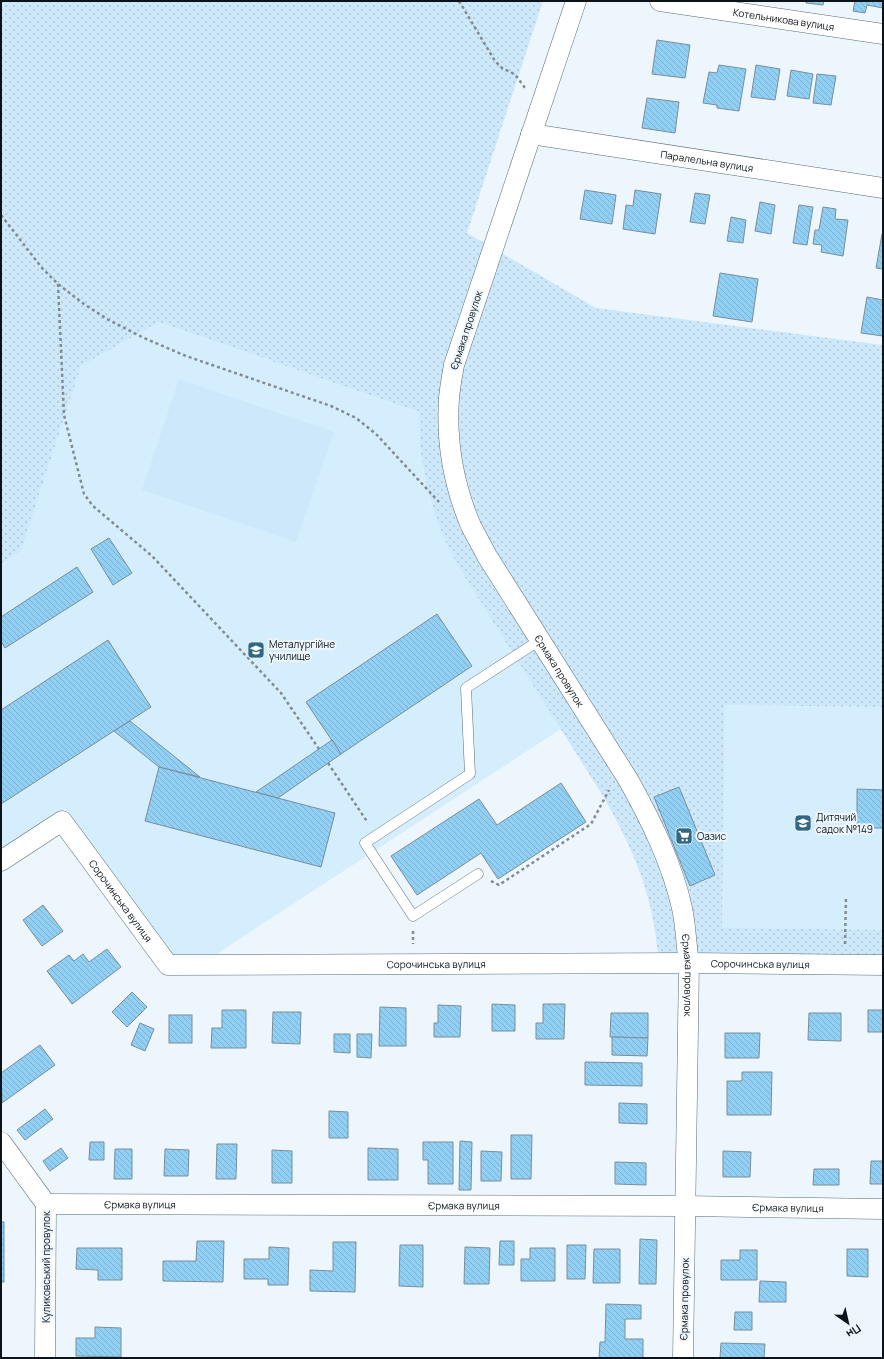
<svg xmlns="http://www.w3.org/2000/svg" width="884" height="1359" font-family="Manrope,sans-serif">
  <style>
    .built { fill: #d5eefd }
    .grass { fill: url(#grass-dots) }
    .pitch { fill: #cce8fa }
    .building { fill: url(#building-back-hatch); stroke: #798e9b }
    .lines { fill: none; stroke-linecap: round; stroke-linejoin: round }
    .lane-casing { stroke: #576c78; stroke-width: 11 }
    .street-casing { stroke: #576c78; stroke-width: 21 }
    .path { stroke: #828b90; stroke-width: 2.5; stroke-dasharray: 3 3; stroke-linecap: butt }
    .lane { stroke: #fff; stroke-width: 10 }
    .street { stroke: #fff; stroke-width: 20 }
    .labels { text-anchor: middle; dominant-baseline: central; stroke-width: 4; stroke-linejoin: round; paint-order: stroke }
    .street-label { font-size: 10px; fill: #0c1419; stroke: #edf6fc }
    .poi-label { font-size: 10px; fill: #0c1419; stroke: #edf6fc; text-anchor: start }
  </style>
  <defs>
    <pattern id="grass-dots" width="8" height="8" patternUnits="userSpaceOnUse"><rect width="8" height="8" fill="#cce8fa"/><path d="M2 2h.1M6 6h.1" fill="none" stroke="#aec6d6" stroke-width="1.8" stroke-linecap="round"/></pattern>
    <pattern id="building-back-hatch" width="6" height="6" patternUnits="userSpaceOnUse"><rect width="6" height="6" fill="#91d0f4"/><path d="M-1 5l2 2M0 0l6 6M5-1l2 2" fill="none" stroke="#7cb2d1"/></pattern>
  </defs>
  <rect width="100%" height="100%" fill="#edf6fc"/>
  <g class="built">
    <path d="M159 322 419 412V432L423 469 431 504 461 571 561 729 215 955 173 956 65 809 1 850V564L21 551 81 366Z"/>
    <path d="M725 705 883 707V930L722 929Z"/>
  </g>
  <path class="grass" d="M1 1H543L467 233 596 308 883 345V707L725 705 722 928 883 930V956L658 954C656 941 655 928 652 915 644 873 624 833 603 796L461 571C455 560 449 549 444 538 427 498 418 456 419 412L159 322 81 366 21 551 1 564Z"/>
  <path class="pitch" d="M179 379 334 432 296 542 142 490Z"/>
  <g class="building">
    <path d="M806 1H824L823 5 806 3Z"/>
    <path d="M855 1H883V8L867 5 865 13 853 11Z"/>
    <path d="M657 40 690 45 685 78 652 74Z"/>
    <path d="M719 65 746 69 739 111 717 108V105L703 103 709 72 717 73Z"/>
    <path d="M756 65 780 69 775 100 751 97Z"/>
    <path d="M791 70 813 74 809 99 787 96Z"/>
    <path d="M817 74 836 76 831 105 813 103Z"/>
    <path d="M647 98 679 102 675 133 642 128Z"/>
    <path d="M585 190 616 195 612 224 580 219Z"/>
    <path d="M635 190 661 194 655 234 623 229 626 205 633 206Z"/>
    <path d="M695 193 710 195 705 224 690 222Z"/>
    <path d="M760 202 775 205 771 234 755 231Z"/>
    <path d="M799 205 813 207 807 245 793 243Z"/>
    <path d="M823 207 836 209 835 219 848 220 843 256 821 252 822 245 813 244 815 230H819Z"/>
    <path d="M731 217 746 220 743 243 727 241Z"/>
    <path d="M882 234 883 235V269L876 268Z"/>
    <path d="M720 273 758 279 752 322 713 316Z"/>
    <path d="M867 297 883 300V336L861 333Z"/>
    <path d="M109 538 132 573 113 585 91 549Z"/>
    <path d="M77 567 93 592 5 648 1 641V617Z"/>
    <path d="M437 614 472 666 341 754 306 702Z"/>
    <path d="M108 640 151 707 1 804V710Z"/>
    <path d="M130 721 200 777 159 767 114 731Z"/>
    <path d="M332 740 341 754 278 798 256 792Z"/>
    <path d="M159 767 335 813 321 867 145 821Z"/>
    <path d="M561 783 586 822 498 879 481 853 417 895 391 856 479 799 497 825Z"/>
    <path d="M679 787 715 875 690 886 654 797Z"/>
    <path d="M857 789 883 790V828H857Z"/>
    <path d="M43 905 63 931 42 946 23 920Z"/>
    <path d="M107 949 121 967 72 1004 47 971 69 955 74 961 83 954 89 962Z"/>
    <path d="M132 992 147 1007 127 1027 112 1012Z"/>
    <path d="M492 1004 515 1005V1031H492Z"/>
    <path d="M543 1004H565L564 1039H536V1023H543Z"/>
    <path d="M438 1005 461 1006 460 1037H434V1023H438Z"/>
    <path d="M380 1007 406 1008V1046H379Z"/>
    <path d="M222 1010H246V1048H211L212 1028H222Z"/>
    <rect x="868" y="1010" width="15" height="22"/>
    <path d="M273 1012H301L300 1044 272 1043Z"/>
    <path d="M611 1013H648V1038L610 1037Z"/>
    <path d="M809 1013H841V1041L808 1040Z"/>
    <rect x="169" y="1015" width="23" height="28"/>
    <path d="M140 1023 154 1029 145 1051 131 1045Z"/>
    <path d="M725 1033H760L759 1058H725Z"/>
    <path d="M334 1034H350V1053L334 1052Z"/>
    <path d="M357 1034H372L371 1058 357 1057Z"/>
    <path d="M612 1037 648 1038 647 1056 612 1055Z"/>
    <path d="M40 1045 55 1065 2 1103 1 1073Z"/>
    <path d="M585 1062 642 1063V1086L585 1085Z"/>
    <path d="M742 1072H772L771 1115H727V1081H742Z"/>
    <path d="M619 1103 647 1104V1124L619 1123Z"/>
    <path d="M45 1109 53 1119 25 1140 17 1130Z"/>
    <path d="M329 1111 348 1112V1138H329Z"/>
    <path d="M511 1135H532L531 1179H511Z"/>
    <path d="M460 1141 472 1142 471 1190H459Z"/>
    <path d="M90 1142H104V1160H89Z"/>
    <path d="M423 1142H453V1184H428V1160H423Z"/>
    <path d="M217 1144H237L236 1179H216Z"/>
    <path d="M61 1148 68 1158 50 1171 43 1161Z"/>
    <path d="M368 1148 398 1149V1180H368Z"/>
    <path d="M115 1149H132V1179H114Z"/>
    <path d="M165 1149 189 1150 188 1176H164Z"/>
    <path d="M272 1150 292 1151V1183H272Z"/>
    <path d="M481 1151 502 1152 501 1181H481Z"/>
    <path d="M723 1151 751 1152 750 1177H723Z"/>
    <path d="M871 1161H883V1184H870Z"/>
    <path d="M615 1162 646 1163V1185L615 1184Z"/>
    <path d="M814 1169H839V1185H813Z"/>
    <rect x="1" y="1222" width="3" height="60"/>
    <path d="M640 1239 657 1240 656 1284H639Z"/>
    <path d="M197 1241H224L223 1282 163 1281V1261H196Z"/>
    <path d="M500 1241H514V1265H499Z"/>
    <path d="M333 1242H356L355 1292 310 1291V1270L333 1271Z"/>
    <path d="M400 1245H423V1287L399 1286Z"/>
    <path d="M567 1245H586L585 1279H567Z"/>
    <path d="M269 1247 289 1248 288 1285H268V1279H244V1259H269Z"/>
    <path d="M465 1247 490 1248 489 1284H464Z"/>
    <path d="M77 1248H122V1280H98V1270L76 1269Z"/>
    <path d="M530 1248H555V1281H521V1259H530Z"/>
    <path d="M594 1249H620V1283H593Z"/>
    <path d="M847 1249H868V1277L847 1276Z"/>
    <path d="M740 1250H757V1280H721V1260H740Z"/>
    <path d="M760 1281 786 1282V1302H759Z"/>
    <path d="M606 1304 641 1305V1319H625V1339H643V1358H599L600 1342H605Z"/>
    <path d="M735 1312H752V1330H734Z"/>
    <path d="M95 1327 121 1328V1357L76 1356V1338H95Z"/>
    <path d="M721 1343 765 1344 764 1358H720Z"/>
  </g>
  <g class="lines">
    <g class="lane-casing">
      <path id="lane" d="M478 874 413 916 365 843 470 774 466 688 540 640"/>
    </g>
    <g class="street-casing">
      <g id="street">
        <path id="s1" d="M576 1 454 365C452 376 450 387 449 398 446 442 454 486 471 526 476 536 482 546 487 556L629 781C651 821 672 863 682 908 686 926 686 945 689 963L683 1358"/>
        <path id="s2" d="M660 1 883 34"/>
        <path id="s3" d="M531 134 883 188"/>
        <path id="s4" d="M1 861 62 821 168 965 689 963 883 965"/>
        <path d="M1 1142 46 1204 45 1358"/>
        <path id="s5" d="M46 1204 685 1206 883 1209"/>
      </g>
    </g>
    <g class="path">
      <path d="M459 1 495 61 503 69 511 72 517 77 525 88"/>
      <path d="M1 215 42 268 58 284 84 304 107 319 144 338 186 356 331 406 356 418 376 434 439 502"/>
      <path d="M58 284 64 415 84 494 93 506 152 556 281 693 319 749"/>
      <path d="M328 763 368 823"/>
      <path d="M491 881 499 885 591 824 609 790"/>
      <path d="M413 931V944"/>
      <path d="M845 944 846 897"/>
    </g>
    <use href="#lane" class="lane"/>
    <use href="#street" class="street"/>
  </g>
  <defs>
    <g id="university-square" transform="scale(0.9)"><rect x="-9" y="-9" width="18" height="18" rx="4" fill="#326783" stroke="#edf6fc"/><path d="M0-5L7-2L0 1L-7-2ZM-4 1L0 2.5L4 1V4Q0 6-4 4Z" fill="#fff"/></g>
    <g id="school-square" transform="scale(0.9)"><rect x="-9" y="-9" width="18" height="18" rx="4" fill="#326783" stroke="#edf6fc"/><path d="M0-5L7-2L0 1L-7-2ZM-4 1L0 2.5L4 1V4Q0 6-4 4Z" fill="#fff"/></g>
    <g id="supermarket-square" transform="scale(0.9)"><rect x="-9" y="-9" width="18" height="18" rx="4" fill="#326783" stroke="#edf6fc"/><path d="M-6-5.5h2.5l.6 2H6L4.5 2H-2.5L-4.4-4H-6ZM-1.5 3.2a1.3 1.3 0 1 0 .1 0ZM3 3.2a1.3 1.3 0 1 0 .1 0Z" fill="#fff"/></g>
  </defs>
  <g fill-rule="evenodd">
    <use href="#university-square" x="256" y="650"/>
    <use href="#school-square" x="803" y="823"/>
    <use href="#supermarket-square" x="684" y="836"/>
  </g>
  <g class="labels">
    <g class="street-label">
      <text stroke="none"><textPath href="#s2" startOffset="125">Котельникова вулиця</textPath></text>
      <text stroke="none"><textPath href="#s3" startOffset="178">Паралельна вулиця</textPath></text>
      <text transform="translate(466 330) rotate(-72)">Єрмака провулок</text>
      <text stroke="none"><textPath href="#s1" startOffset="718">Єрмака провулок</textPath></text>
      <text stroke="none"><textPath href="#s4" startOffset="172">Сорочинська вулиця</textPath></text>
      <text stroke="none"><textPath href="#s4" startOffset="520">Сорочинська вулиця</textPath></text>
      <text stroke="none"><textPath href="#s4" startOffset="844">Сорочинська вулиця</textPath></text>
      <text stroke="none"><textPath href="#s1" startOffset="1054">Єрмака провулок</textPath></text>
      <text stroke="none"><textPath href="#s5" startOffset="94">Єрмака вулиця</textPath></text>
      <text stroke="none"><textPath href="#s5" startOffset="418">Єрмака вулиця</textPath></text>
      <text stroke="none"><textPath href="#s5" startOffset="742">Єрмака вулиця</textPath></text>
      <text transform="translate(46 1267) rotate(-90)">Куликовський провулок</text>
      <text transform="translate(684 1299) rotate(-89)">Єрмака провулок</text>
    </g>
    <g class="poi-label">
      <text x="269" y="644">Металургійне<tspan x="269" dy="12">училище</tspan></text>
      <text x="816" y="817">Дитячий<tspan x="816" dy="12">садок №149</tspan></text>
      <text x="697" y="836">Оазис</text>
    </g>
  </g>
  <rect width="884" height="1359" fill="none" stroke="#0c1419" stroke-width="4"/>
  <g transform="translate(848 1323) rotate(146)" stroke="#edf6fc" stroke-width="3" paint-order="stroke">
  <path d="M0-3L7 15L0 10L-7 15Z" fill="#0c1419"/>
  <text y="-6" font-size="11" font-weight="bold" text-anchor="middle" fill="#0c1419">Пн</text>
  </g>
</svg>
